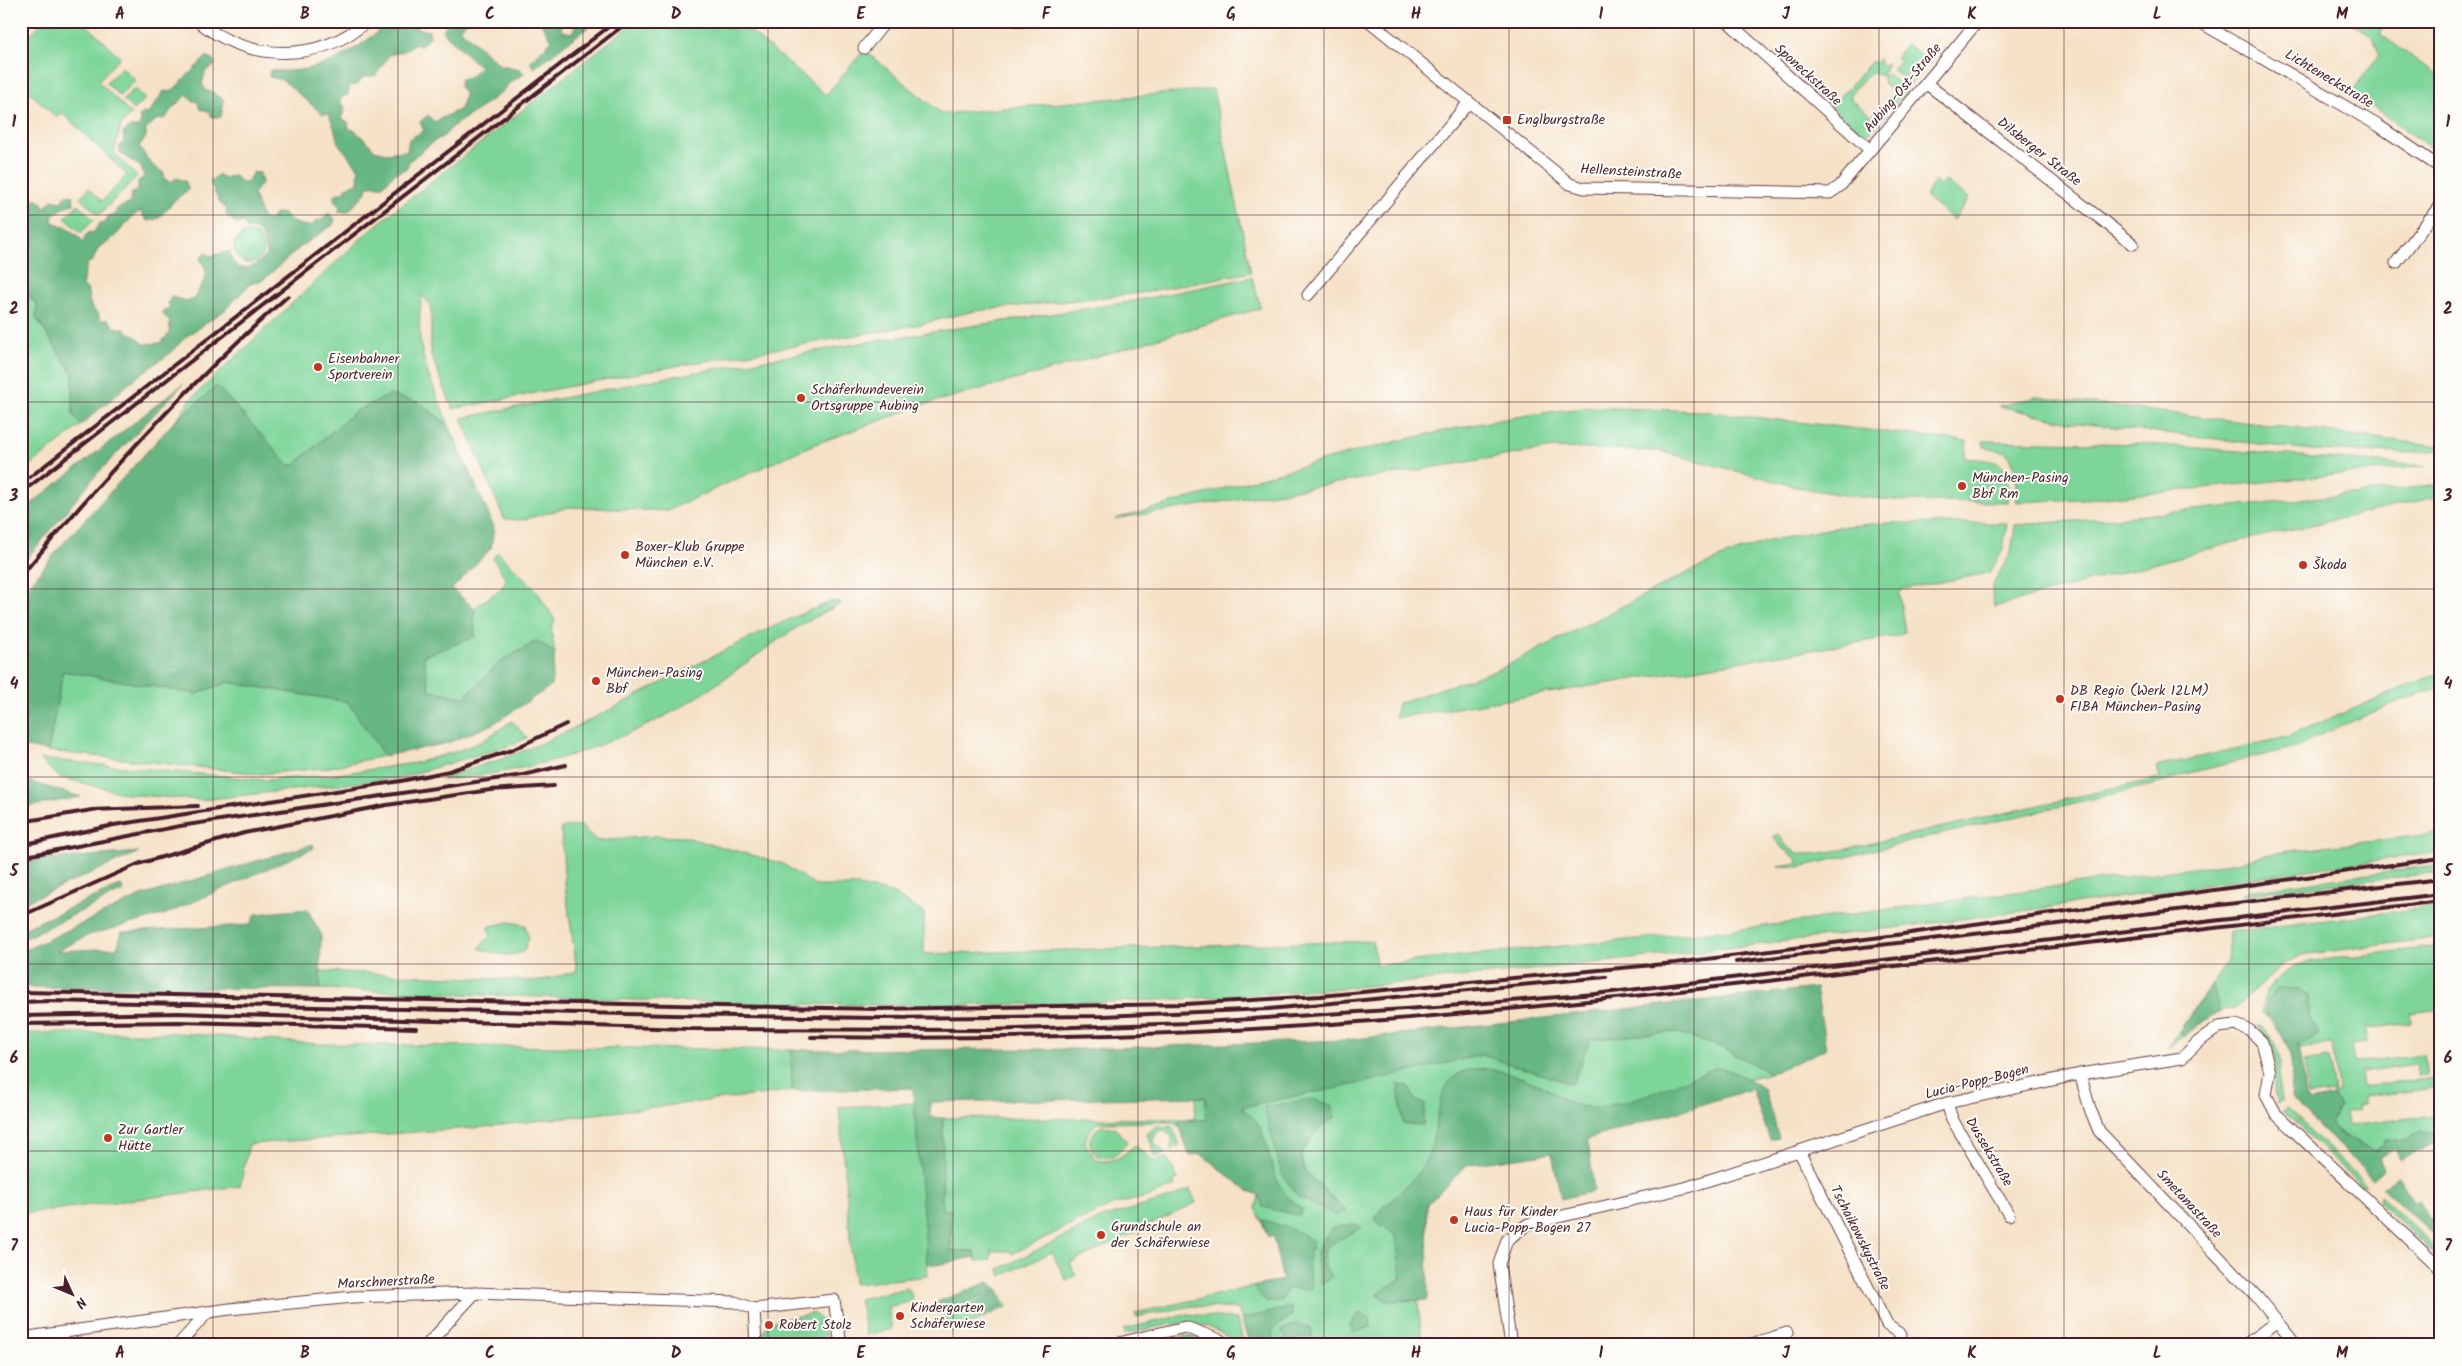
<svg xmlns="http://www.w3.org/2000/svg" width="2462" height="1366" font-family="Kalam,sans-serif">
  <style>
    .green { fill: #7dd59a; stroke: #647a62 }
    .forest { fill: #66b682; stroke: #586a56 }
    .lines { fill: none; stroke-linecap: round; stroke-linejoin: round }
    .street-casing { stroke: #643c42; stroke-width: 13 }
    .street { stroke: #fff; stroke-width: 11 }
    .rail { stroke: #4a1f2b; stroke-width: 4 }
    .grid { fill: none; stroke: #4a1f2b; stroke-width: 1; stroke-opacity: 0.55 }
    .poi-dot { fill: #c8321e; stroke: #fdfcf7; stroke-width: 2 }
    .labels { text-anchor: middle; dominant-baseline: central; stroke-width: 4; stroke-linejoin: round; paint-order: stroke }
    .street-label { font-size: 14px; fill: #4a1f2b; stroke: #fdfcf7 }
    .poi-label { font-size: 14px; fill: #4a1f2b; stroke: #fdfcf7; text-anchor: start }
    .neatline { fill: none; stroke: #4a1f2b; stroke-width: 2 }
    .grid-label { font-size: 16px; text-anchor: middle; font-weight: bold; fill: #4a1f2b }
  </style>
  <rect width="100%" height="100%" fill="#fdfcf7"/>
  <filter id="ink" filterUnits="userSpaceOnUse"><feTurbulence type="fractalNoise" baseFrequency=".02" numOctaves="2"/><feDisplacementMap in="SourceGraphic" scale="10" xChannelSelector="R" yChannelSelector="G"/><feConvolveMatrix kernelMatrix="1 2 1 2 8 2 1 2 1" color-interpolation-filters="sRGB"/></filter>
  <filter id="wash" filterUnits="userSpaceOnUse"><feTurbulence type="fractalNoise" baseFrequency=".0096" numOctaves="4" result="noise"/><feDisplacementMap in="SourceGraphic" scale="20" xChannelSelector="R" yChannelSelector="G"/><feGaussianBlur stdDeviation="1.12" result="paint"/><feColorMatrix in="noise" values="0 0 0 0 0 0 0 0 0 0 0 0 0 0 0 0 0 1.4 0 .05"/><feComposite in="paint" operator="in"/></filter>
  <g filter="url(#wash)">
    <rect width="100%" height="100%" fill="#f5e1c6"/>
    <g class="green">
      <path d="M43 21H83L120 57 98 81 131 114 121 125 114 153 137 176 99 215 80 198 89 188 102 201 127 175 62 113 56 117 21 84V44Z"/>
      <path d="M636 21H738L826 95 864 50 942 114 1213 89 1251 272 1140 293 974 311 921 324 659 369 453 409 431 355V306L422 295C413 349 429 377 449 425L418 402 356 411 294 465H288L217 386 174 422 192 398 370 230Z"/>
      <path d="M2348 21H2387L2380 34 2441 78V155L2352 92 2379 54 2373 37Z"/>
      <path d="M1907 44 1930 62 1911 84 1892 69 1900 60 1896 57Z"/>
      <path d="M1879 59 1881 66 1887 63 1882 74 1884 76 1888 74 1907 91 1893 108 1885 103 1894 92 1884 84 1883 77 1874 73 1866 76 1851 94V99L1872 117 1881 107 1887 114 1871 132 1863 134 1831 107 1872 61 1875 63Z"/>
      <path d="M122 67 135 80 120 96 106 83Z"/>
      <path d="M135 88 145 99 133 110 123 100Z"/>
      <path d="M1944 180 1969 198 1954 220 1925 196 1935 181 1941 185Z"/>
      <path d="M78 204 94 220 81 233 65 218Z"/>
      <circle cx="249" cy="248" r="15"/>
      <path d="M1252 277 1261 308 1051 370 926 404 810 446 666 511 570 507 522 520 504 519 462 418 647 381 866 342 1123 303Z"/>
      <path d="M21 288 37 305 36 318 73 374V414L81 425 21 473Z"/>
      <path d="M2037 397 2441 446V450L2404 453 2311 450 2070 422 1998 406Z"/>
      <path d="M1592 407 1699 411 1967 441 1965 458C2003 461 2010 461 2008 502L1905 501 1849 496 1802 488 1660 451 1554 448 1115 519C1273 476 1429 423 1592 407Z"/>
      <path d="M1983 441 2149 444 2425 466 2103 498 2017 502 2015 469 2006 452 1984 447Z"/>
      <path d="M2441 485V496L2235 542 1994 607 1992 586 2011 553 2015 525 2114 518Z"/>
      <path d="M1883 523H2007L2003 550 1989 573 1903 589 1899 594 1905 632 1897 636 1395 718 1398 703 1500 669 1693 570 1730 554 1772 540 1837 527Z"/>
      <path d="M498 552 536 590 555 620 551 629 555 653 536 641 499 663 464 697 430 691 423 656 474 637V608L502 588 506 579 493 558Z"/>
      <path d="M833 601 842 603C827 611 812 618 798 627 755 654 715 689 669 714 595 753 525 772 442 780L447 776C482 766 518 754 551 739 646 694 736 639 833 601Z"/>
      <path d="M63 671 196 694 228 682 348 702 384 756 325 768 261 774 48 751Z"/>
      <path d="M2441 672V687L2409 697 2311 739 2301 746 2185 774 2165 782 1800 867 1778 866 1798 863V860L1782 848 1773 836 1779 834C1793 864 1816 852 1842 850L2159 778 2156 767 2286 737Z"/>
      <path d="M512 721 527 738 511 745 400 778 202 800 127 794 59 777 39 759 265 780 331 775 415 763 454 752 481 742Z"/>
      <path d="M580 825 597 841 654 836 685 837 781 863 817 886H858L892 893 924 913V954L1373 941 1376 966 1438 958 1750 928 2237 862 2274 853 2441 833V852C2327 866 2215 884 2102 900 1918 926 1734 948 1549 968 1432 980 1315 992 1198 998 905 1014 612 999 320 989V971L540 981 577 971 565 885 561 828Z"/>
      <path d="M2441 864V872L2241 895 2249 891Z"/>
      <path d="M2441 906V937L2301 955 2284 964 2236 1007 2212 1015 2168 1047 2227 962 2229 932Z"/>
      <path d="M510 922 525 925 529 938 524 951C510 959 493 953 479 948L491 935 488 929 490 926Z"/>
      <path d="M2441 946V1009L2410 1013 2411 1023 2366 1029 2367 1043 2351 1045 2354 1063 2423 1054 2427 1075 2418 1076 2416 1064 2361 1072 2363 1087 2434 1078 2435 1088 2363 1097V1104L2357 1105 2358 1110 2346 1112 2348 1126 2441 1114V1135L2407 1140 2386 1138 2383 1145 2374 1151 2339 1133 2330 1123 2341 1107 2332 1094 2337 1093 2338 1090 2332 1044 2299 1048 2298 1044 2318 1035 2309 1016V995L2266 1008 2267 1017 2262 1013 2266 991 2278 978 2296 965 2314 961Z"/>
      <path d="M2259 1025C2292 1052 2274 1069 2281 1101L2277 1104C2266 1072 2290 1060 2257 1027Z"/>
      <path d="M1675 1032 1718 1046 1771 1073 1441 1150 1409 1201 1422 1345H1250L1238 1309 1192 1306 1136 1317 1135 1313 1283 1280 1273 1236 1268 1237 1256 1208 1259 1195 1228 1109 1482 1055 1572 1084 1590 1039Z"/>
      <path d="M21 1033H178L318 1044 791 1050 792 1091 484 1127 249 1144 240 1186 21 1214Z"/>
      <path d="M2329 1057 2334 1092 2308 1095 2304 1061Z"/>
      <path d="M1196 1097H1205L1207 1120H1179V1127L1172 1122 1097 1123 1088 1132 1085 1143 1096 1160C1114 1164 1122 1156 1135 1145L1154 1161 1167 1158 1178 1179 1173 1182 1175 1186 1151 1196 1112 1205 1012 1254 1011 1251H992L990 1260 976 1261 975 1251H951V1210H942L943 1118 1194 1119Z"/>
      <path d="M915 1103 928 1276 854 1284 839 1107Z"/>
      <path d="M2287 1108 2367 1185H2361L2283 1111Z"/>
      <path d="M1104 1126 1114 1128 1127 1140C1126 1145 1123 1148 1118 1152 1098 1172 1074 1135 1104 1126Z"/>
      <path d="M1156 1126 1172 1127 1180 1144 1171 1151 1172 1136 1165 1130C1158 1130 1153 1135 1154 1142L1165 1153 1156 1157 1153 1155V1147L1147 1134Z"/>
      <path d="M1190 1189 1196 1203 1070 1263 1076 1276 1066 1281 1052 1252 1001 1276 999 1269 1102 1218 1170 1198Z"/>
      <path d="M2379 1195 2441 1252V1259L2378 1201Z"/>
      <path d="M907 1288 911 1293 912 1301 888 1307 892 1329 866 1335 859 1299Z"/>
      <path d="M999 1290 1007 1307 952 1332 941 1311Z"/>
      <path d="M814 1313 822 1321 828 1345H762L764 1331 769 1322Z"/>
      <path d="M1188 1314 1237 1319 1244 1345H1235C1202 1310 1166 1326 1125 1334L1124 1329Z"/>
      <path d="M1184 1336 1199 1338 1212 1345 1183 1343 1149 1345Z"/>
    </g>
    <g class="forest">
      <path d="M390 21H416L418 29 429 31 430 37 420 46 415 43 404 51 389 55 376 75 362 78 358 85H350L348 95 341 97 340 102 345 108 341 119 348 122 349 129 355 130C361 138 370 142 374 150L391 154 392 152 407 151 409 139 424 131 420 122 428 115 434 122 460 109 465 95 459 86 461 79 469 77 480 67 442 31 450 21H468L459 28 500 65 520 69 524 74 509 83 504 90 482 107 453 126 444 136 433 142 409 161 407 168 394 174 383 186H368L366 192 348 212H339L340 206 334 200 336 194 344 192 347 187 358 183 359 169 338 143 334 127 328 114H322L283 80 269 77 270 70C315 77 358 51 390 21Z"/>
      <path d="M540 21 561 23 562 31 572 33 576 24 596 21 534 68 530 62 552 40Z"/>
      <path d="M207 56 214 61V66L206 70 202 84 206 91 212 92 224 100 221 117H212L208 111 200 109 197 101H192L186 95C179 104 171 107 166 118L156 120 146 129V137L139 146C146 157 152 167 164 173V179L171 182 177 178 185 181 189 189 175 200 159 218 147 221 140 211C123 222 119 239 99 247L93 260 87 264 82 285 87 289C90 298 88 308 98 313L100 320H109L114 327 125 329C131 336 138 335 143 344L161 343 169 333 170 323 162 312 170 307 168 303 171 297 187 301 195 299C199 282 214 279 200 259L205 253 210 256 230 251C233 278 255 269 267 254L264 238 255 230H248L243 222 237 224 226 215 227 209 219 202 210 181 219 174 222 178 235 176 239 181 247 182 253 172 260 173 262 183 253 194 263 219 269 220 277 213 285 214C292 224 300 225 311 226L316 221 322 220 328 213 335 219 333 225 304 244 263 280 250 284 225 310 187 336 169 354 138 376 81 425 73 414V374L36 317 37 305 21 288V181L26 188 23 194 27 200 33 201 36 198 42 203 44 209 52 200 61 202 66 195 73 196 74 204 68 205 53 215 52 221 62 227 66 226 84 242 85 236 90 232 93 233 100 223H106L108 216 115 215 117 209 130 203 131 194 138 190V181L144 177 141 167 120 153 119 147 124 141 123 133 130 127H138L141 123 139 117 143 113 148 114 164 91 171 92Z"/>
      <path d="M183 384 96 475 21 566V512Z"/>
      <path d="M217 386 289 465H294L356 411 390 395 418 402 449 425 494 527 491 548 452 589 474 608 475 637 423 656 430 691 464 697 499 663 536 641 555 653 551 686 493 724 448 743 384 756 348 702 228 682 196 694 63 671 48 751 21 746V596L60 547 174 422Z"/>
      <path d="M21 779 81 797 21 808Z"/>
      <path d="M313 844 314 848 166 914 89 935 57 951 117 948 122 932 250 925 256 914 307 909 321 934 320 989 21 987V952L141 896Z"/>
      <path d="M139 852 21 904V864L39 860Z"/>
      <path d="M121 885 123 891 21 940V930Z"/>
      <path d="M2213 983 2219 1013 2212 1015 2184 1036 2179 1032Z"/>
      <path d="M1816 988 1826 1049 1771 1073 1718 1046 1675 1032 1590 1039 1572 1084 1482 1055 1343 1087 1242 1107C1246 1112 1254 1117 1258 1124 1275 1157 1267 1186 1302 1209L1300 1216 1263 1207 1259 1195 1246 1190 1201 1154 1189 1155 1178 1120H1206L1205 1097 930 1102V1117L943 1118 942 1210H951V1251H975L976 1257 936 1265 927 1263 913 1088 792 1091 791 1050 1082 1049 1346 1040Z"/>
      <path d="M2278 988 2300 989 2309 995V1016L2318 1035 2298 1045 2306 1096 2310 1101 2333 1096 2341 1107 2330 1123 2339 1134 2374 1151 2383 1145 2386 1138 2406 1140 2418 1132 2439 1134 2441 1140 2400 1160 2395 1149 2379 1157 2384 1169 2373 1179 2291 1099C2293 1063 2294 1045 2267 1017V1001Z"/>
      <path d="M1715 1068C1733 1068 1749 1080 1764 1089L1779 1138 1770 1140 1752 1089 1588 1139 1594 1191 1561 1199 1552 1153 1467 1165 1427 1205 1428 1300 1388 1301 1376 1295 1401 1278 1396 1236 1375 1220 1376 1215C1392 1199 1414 1182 1425 1162 1439 1139 1434 1093 1454 1077 1476 1059 1514 1074 1537 1084 1553 1090 1564 1102 1581 1106 1615 1113 1682 1080 1715 1068Z"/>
      <path d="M1398 1085 1409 1086 1415 1100 1425 1104 1423 1125 1403 1124Z"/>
      <path d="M1313 1099 1331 1105 1335 1117 1319 1129 1301 1153 1304 1170 1346 1211 1337 1216 1298 1197 1282 1174 1264 1107Z"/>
      <path d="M2398 1177 2413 1201 2419 1199 2430 1219 2433 1217 2438 1227 2441 1226V1241L2381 1187Z"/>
      <path d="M1262 1220C1281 1225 1296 1229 1313 1241L1308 1260 1311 1288C1302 1292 1295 1287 1286 1290L1282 1300 1267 1303 1253 1287 1283 1280 1273 1236 1268 1237Z"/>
      <path d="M1353 1224 1362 1227 1325 1248 1324 1267 1332 1277 1322 1285C1312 1257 1315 1250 1332 1228Z"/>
      <path d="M989 1282 999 1290 941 1311 937 1302Z"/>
      <path d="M997 1293 1003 1306 982 1316 974 1315 973 1305Z"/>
      <path d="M1292 1307V1316L1273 1329 1271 1345H1250L1241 1319Z"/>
      <path d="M1359 1313 1370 1318 1371 1327 1353 1333 1350 1325Z"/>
      <path d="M1297 1323 1311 1328 1313 1336 1290 1341 1281 1331Z"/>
    </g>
  </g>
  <g filter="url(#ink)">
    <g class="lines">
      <g class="street-casing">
        <g id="street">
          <path d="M198 21C247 62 318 64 367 21"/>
          <path d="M1019 21H1023"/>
          <path d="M1369 21 1570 184 1584 188 1830 193 1840 186 1978 21"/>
          <path d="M1727 21 1870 150"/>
          <path d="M2198 21 2379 126 2441 168"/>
          <path d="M864 48 886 21"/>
          <path d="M1927 84 2133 244"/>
          <path d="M2396 263 2441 204"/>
          <path d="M1308 295 1469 102"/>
          <path d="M2080 1074 2090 1109 2099 1131 2258 1298 2296 1345"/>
          <path d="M1947 1103 1952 1119 2009 1215"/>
          <path d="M1799 1151 1887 1325 1900 1334"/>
          <path d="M754 1309 756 1345"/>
          <path d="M21 1338 230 1309 353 1297 475 1293 735 1302 754 1309 834 1300 841 1345"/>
          <path d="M178 1345 208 1312"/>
          <path d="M427 1345 475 1293"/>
          <path d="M1111 1345 1185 1327 1220 1340 1223 1345"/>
          <path d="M1511 1345 1499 1264 1507 1240 1528 1224 1688 1187 1947 1103 2080 1074 2182 1058 2198 1042 2219 1027 2236 1025 2249 1030 2262 1042 2270 1072 2266 1095 2276 1114 2441 1269"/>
          <path d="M1749 1345 1787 1333"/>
          <path d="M2245 1345 2276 1322"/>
        </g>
      </g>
      <use href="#street" class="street"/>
      <g class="rail">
        <path d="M30 477 616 21"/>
        <path d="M21 493 629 21"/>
        <path d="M21 576C104 476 191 381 288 296"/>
        <path d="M21 822 92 810 198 806"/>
        <path d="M21 845 114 825 401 781 449 771 512 750 566 724"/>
        <path d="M21 857 180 826 523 775 566 765"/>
        <path d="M21 916 138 864 244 833 387 805 490 790 554 786"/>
        <path d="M1736 962 2441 879"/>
        <path d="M21 992 876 1009 1185 1004 1320 996 1675 963 1889 936 2441 858"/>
        <path d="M21 1002 49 1001 672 1015 877 1018 1102 1016 1269 1009 1606 977"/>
        <path d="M21 1016 178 1013 688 1029 989 1030 1188 1023 1436 1007 1595 994 2441 894"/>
        <path d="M21 1024 178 1022 416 1028"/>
        <path d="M811 1037C965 1039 1118 1037 1271 1028 1455 1017 1638 996 1820 975 2027 951 2234 926 2441 901"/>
      </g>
    </g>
  </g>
  <path class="grid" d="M213 21V1345M398 21V1345M583 21V1345M768 21V1345M953 21V1345M1138 21V1345M1324 21V1345M1509 21V1345M1694 21V1345M1879 21V1345M2064 21V1345M2249 21V1345M21 215H2441M21 402H2441M21 589H2441M21 777H2441M21 964H2441M21 1151H2441"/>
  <g class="poi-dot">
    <rect x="1502" y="115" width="10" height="10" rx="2.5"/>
    <circle cx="318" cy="367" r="5"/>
    <circle cx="801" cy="398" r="5"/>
    <circle cx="1962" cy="486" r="5"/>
    <circle cx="625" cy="555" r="5"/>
    <circle cx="2303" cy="565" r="5"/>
    <circle cx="596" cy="681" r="5"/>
    <circle cx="2060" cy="699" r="5"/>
    <circle cx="108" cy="1138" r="5"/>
    <circle cx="1454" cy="1220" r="5"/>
    <circle cx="1101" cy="1235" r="5"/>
    <circle cx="900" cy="1316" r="5"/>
    <circle cx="769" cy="1325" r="5"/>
  </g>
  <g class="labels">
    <g class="street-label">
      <text transform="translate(1808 75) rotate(42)">Sponeckstraße</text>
      <text transform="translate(2329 79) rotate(31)">Lichteneckstraße</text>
      <text transform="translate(1903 88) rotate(-50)">Aubing-Ost-Straße</text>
      <text transform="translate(2039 152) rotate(38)">Dilsberger Straße</text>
      <text transform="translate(1631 172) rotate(3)">Hellensteinstraße</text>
      <text transform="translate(1977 1082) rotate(-14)">Lucia-Popp-Bogen</text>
      <text transform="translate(1989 1152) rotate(59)">Dussekstraße</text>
      <text transform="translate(2189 1204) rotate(47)">Smetanastraße</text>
      <text transform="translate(1860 1238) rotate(63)">Tschaikowskystraße</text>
      <text transform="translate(386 1282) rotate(-3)">Marschnerstraße</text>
    </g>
    <g class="poi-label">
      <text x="1517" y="120">Englburgstraße</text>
      <text x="328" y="359">Eisenbahner<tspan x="328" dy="16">Sportverein</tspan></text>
      <text x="811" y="390">Schäferhundeverein<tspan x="811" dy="16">Ortsgruppe Aubing</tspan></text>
      <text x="1972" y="478">München-Pasing<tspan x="1972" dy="16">Bbf Rm</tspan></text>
      <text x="635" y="547">Boxer-Klub Gruppe<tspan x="635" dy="16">München e.V.</tspan></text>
      <text x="2313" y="565">Škoda</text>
      <text x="606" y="673">München-Pasing<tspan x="606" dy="16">Bbf</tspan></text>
      <text x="2070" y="691">DB Regio (Werk 12LM)<tspan x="2070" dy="16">FIBA München-Pasing</tspan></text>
      <text x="118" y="1130">Zur Gartler<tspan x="118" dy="16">Hütte</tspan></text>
      <text x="1464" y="1212">Haus für Kinder<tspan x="1464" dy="16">Lucia-Popp-Bogen 27</tspan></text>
      <text x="1111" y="1227">Grundschule an<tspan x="1111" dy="16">der Schäferwiese</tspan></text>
      <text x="910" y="1308">Kindergarten<tspan x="910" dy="16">Schäferwiese</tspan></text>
      <text x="779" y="1325">Robert Stolz</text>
    </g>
  </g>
  <rect width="2462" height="1366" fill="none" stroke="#fdfcf7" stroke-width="55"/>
  <g transform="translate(72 1294) rotate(134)" stroke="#fdfcf7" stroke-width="4" paint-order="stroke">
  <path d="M0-4L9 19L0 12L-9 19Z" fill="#4a1f2b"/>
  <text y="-8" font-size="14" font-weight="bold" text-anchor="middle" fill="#4a1f2b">N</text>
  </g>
  <rect x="28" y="28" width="2406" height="1310" class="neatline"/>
  <g class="grid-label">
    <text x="120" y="19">A</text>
    <text x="305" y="19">B</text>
    <text x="490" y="19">C</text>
    <text x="676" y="19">D</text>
    <text x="861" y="19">E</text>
    <text x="1046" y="19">F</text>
    <text x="1231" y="19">G</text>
    <text x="1416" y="19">H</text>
    <text x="1601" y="19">I</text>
    <text x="1786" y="19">J</text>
    <text x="1972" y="19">K</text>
    <text x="2157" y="19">L</text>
    <text x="2342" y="19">M</text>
    <text x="14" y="127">1</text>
    <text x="2448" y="127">1</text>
    <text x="14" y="314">2</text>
    <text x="2448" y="314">2</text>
    <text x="14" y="501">3</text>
    <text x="2448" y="501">3</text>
    <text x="14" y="689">4</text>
    <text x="2448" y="689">4</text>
    <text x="14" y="876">5</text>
    <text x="2448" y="876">5</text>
    <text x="14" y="1063">6</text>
    <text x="2448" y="1063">6</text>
    <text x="14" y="1251">7</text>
    <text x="2448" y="1251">7</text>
    <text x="120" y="1358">A</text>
    <text x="305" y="1358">B</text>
    <text x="490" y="1358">C</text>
    <text x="676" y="1358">D</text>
    <text x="861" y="1358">E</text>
    <text x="1046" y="1358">F</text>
    <text x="1231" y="1358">G</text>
    <text x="1416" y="1358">H</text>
    <text x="1601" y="1358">I</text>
    <text x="1786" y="1358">J</text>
    <text x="1972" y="1358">K</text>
    <text x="2157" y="1358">L</text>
    <text x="2342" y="1358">M</text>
  </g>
</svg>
